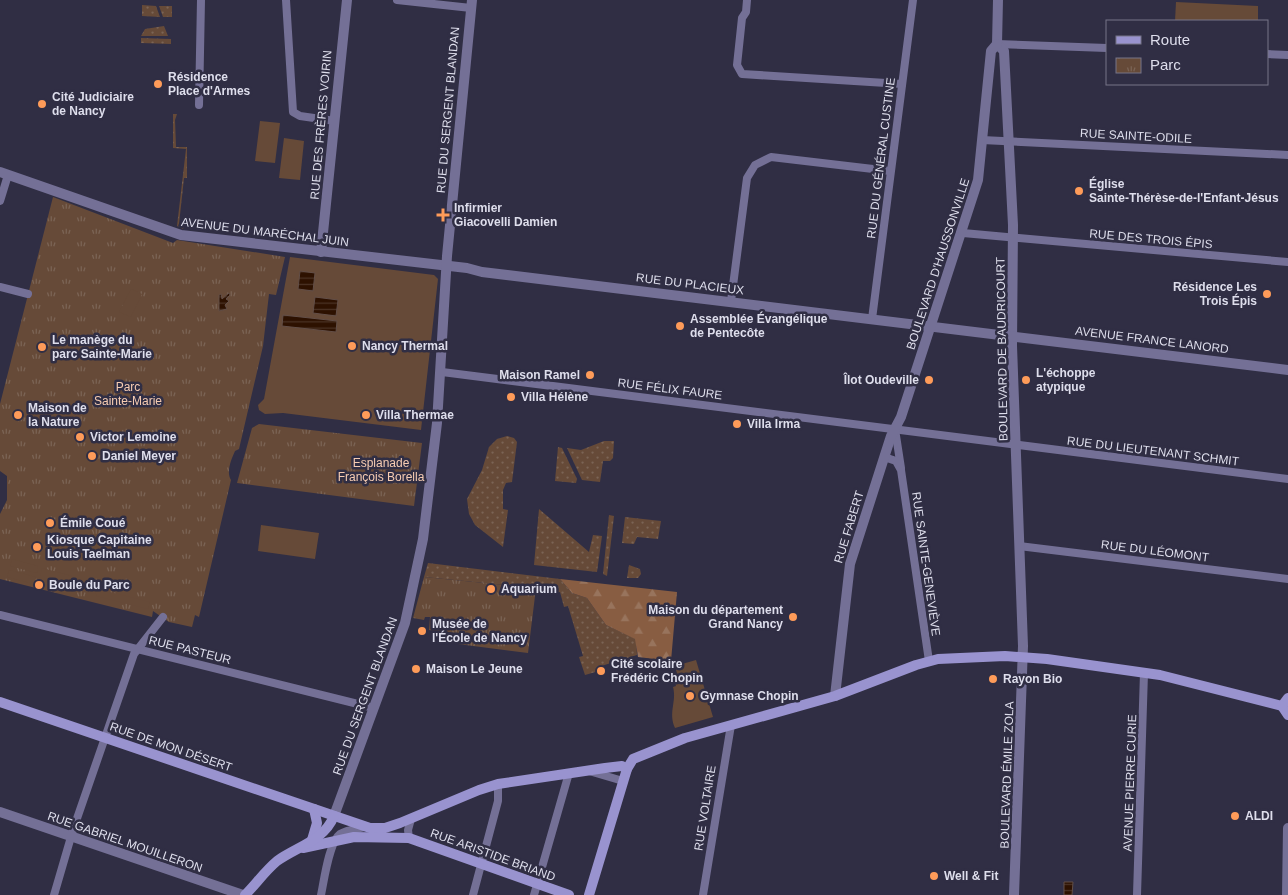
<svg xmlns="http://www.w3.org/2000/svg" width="1288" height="895" font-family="Helvetica,sans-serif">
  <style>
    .grass { fill: url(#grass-dots) }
    .forest { fill: url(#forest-firs) }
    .park { fill: url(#park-tufts) }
    .pitch { fill: #664a38 }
    .water { fill: url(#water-rules); stroke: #624e47 }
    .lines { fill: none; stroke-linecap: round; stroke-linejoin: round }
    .minor { stroke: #747096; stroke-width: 8 }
    .tertiary { stroke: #747096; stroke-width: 10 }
    .secondary { stroke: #9993cf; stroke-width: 10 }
    .poi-dot { fill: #fe9b59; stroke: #302e44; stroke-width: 2 }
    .labels { text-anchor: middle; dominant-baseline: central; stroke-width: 5; stroke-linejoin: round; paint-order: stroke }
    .poi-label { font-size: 12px; font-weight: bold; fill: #dedeec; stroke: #302e44; text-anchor: start }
    .street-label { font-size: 12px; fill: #dedeec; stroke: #302e44 }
    .park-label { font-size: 12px; fill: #f6ccb2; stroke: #302e44 }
  </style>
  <defs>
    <pattern id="grass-dots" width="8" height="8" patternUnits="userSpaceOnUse" patternTransform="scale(1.25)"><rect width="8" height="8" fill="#664a38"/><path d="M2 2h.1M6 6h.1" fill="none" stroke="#7b6455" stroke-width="1.8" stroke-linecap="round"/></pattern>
    <pattern id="forest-firs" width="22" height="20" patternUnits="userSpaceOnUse" patternTransform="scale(1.25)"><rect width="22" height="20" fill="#885d42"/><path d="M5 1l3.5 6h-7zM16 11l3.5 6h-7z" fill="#98745d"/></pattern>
    <pattern id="park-tufts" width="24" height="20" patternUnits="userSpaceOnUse" patternTransform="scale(1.25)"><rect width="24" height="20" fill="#664a38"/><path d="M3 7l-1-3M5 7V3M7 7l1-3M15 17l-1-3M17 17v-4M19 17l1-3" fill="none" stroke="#7b6455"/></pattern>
    <pattern id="water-rules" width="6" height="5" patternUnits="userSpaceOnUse" patternTransform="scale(1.25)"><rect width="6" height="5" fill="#2d1100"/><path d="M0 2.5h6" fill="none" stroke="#4b3325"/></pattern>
  </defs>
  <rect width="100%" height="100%" fill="#302e44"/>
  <g class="grass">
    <path d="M142 5 156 6 160 17 142 16Z"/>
    <path d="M159 6H172V17H163Z"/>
    <path d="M164 26 168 36H141L145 29Z"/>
    <path d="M141 38 171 39V44L141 43Z"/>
    <path d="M173 114H177L175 120 176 147H187V178H184L179 224 184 225 183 229 177 226 186 149 173 148Z"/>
    <path d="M507 436 514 438 517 442 512 482 506 483 503 490V509L508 510 503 547 475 525 469 514 467 499 482 470 489 447 497 439Z"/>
    <path d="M604 441H614L613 458 610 461H603L600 482 582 480 567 448 581 450Z"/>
    <path d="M558 447 562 448 577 479 576 483 555 481Z"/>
    <path d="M539 509 589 552 593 535 602 536 597 572 534 565Z"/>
    <path d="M609 515 614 516 607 576 603 574Z"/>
    <path d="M625 517 661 521 658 539 637 537 634 544 622 543Z"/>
    <path d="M428 563 560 579 572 593 587 598 606 625 636 639 637 655 598 667 599 671 585 675 579 657 583 656 568 606 564 607 560 592 550 594 536 588 424 577Z"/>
    <path d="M629 565 640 569 641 574 638 578H627Z"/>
  </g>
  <path class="forest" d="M560 579 677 592 671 661 638 657 635 639 606 625 587 598 572 593Z"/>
  <g class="park">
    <path d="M53 197 173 243 177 240 285 257 276 295 269 294 263 346 239 449 235 451C231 460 226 472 231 480L199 617 195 615 192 627 169 622 153 611 152 617 0 579V514L7 500V476L0 471V404Z"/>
    <path d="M259 424 422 443 414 506 237 483 252 428Z"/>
    <path d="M424 577 536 588 528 653 458 644 453 639H458V633L429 630 430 617H425L424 620 413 618Z"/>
  </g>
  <g class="pitch">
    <path d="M1176 2 1258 6V21H1175Z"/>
    <path d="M260 121 280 123 275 163 255 161Z"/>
    <path d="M284 138 304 141 300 180 279 178Z"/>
    <path d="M290 257 434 275 438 279 421 430 283 413 265 414 259 410 258 405 264 399Z"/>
    <path d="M131 289 142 294 131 317 119 312Z"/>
    <path d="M261 525 319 533 315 559 258 551Z"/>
    <path d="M12 559 38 566 37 573 10 566Z"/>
    <path d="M42 568 72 576 70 582 96 588 95 594 39 580Z"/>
    <path d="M9 570 36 577 34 584 7 577Z"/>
    <path d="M98 589 150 602 148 609 96 596Z"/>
    <path d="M696 660 713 717 675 728C668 712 677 702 673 687L676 686 674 678 678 677 675 666Z"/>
  </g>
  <g class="water">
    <path d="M300 271 315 273 313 291 298 289Z"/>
    <path d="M229 293 230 295 226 299 229 301 225 305 227 309 219 311V295L221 294 222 299Z"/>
    <path d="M315 297 338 300 336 316 313 313Z"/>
    <path d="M283 315 337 321 336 332 282 326Z"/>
    <path d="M1064 882H1073L1072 895H1064Z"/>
  </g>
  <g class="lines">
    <g class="minor">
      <path d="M286 0 293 112 300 116 335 121"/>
      <path d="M397 0 471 8"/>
      <path d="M747 0 746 12 742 18 737 65 742 74 902 84"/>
      <path d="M997 44 1107 48"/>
      <path d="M1267 54 1288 55"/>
      <path d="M199 105 201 0"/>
      <path d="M982 140 1288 155"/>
      <path d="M0 201 8 175"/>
      <path d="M963 233 1288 262"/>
      <path d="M0 287 28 294"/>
      <path d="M731 301 747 178 755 165 771 157 890 171"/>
      <path d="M872 319 913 0"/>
      <path d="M442 372 1288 479"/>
      <path d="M895 429 901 468"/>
      <path d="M884 457 896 461 901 470 929 661"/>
      <path d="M1019 546 1288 579"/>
      <path d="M0 615 374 708"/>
      <path d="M589 771 623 781"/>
      <path d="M409 838 408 830 411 819"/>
      <path d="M54 895 73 830 134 654 163 617"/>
      <path d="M321 895C324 881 329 842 340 834 347 830 356 829 364 827"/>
      <path d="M473 895 498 801V784"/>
      <path d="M534 895 569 773"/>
      <path d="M703 895 731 725"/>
      <path d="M1137 895 1144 673"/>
    </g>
    <g class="tertiary">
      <path d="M997 44 1004 51 1013 225 1012 346 1023 646 1014 895"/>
      <path d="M997 44 998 0"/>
      <path d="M0 172 181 235 467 268 482 272 1288 370"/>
      <path d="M321 252 347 0"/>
      <path d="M835 696 850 564 891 436 901 417 978 180 991 51 997 44"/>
      <path d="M0 812 243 895"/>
      <path d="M334 816 405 623 423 539 437 423 447 256 472 0"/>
      <path d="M1287 895 1288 828"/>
    </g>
    <g class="secondary">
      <path d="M1288 698 1282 706 1288 715"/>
      <path d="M0 702 370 828H385L400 823 479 790 498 784 605 768 622 766 627 769"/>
      <path d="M312 840 317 823 314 809"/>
      <path d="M303 848 354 837 409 838 569 895"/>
      <path d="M245 895C256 884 265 871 277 861 296 847 324 841 334 816"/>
      <path d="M589 895 627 769 633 759 685 738 835 696 916 665 938 659 1005 656 1047 659 1160 675 1282 706"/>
    </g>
  </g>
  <g class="poi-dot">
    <circle cx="158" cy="84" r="5"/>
    <circle cx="42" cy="104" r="5"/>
    <circle cx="1079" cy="191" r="5"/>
    <path d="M440.5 207.5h5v5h5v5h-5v5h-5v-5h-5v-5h5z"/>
    <circle cx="1267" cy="294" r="5"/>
    <circle cx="680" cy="326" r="5"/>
    <circle cx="352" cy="346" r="5"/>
    <circle cx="42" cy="347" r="5"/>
    <circle cx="590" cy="375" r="5"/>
    <circle cx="929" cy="380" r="5"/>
    <circle cx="1026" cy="380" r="5"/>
    <circle cx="511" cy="397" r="5"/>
    <circle cx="18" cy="415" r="5"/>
    <circle cx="366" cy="415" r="5"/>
    <circle cx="737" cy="424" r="5"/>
    <circle cx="80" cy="437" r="5"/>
    <circle cx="92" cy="456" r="5"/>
    <circle cx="50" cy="523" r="5"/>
    <circle cx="37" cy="547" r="5"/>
    <circle cx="39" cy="585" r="5"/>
    <circle cx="491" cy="589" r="5"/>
    <circle cx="793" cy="617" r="5"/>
    <circle cx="422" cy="631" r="5"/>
    <circle cx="416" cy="669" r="5"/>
    <circle cx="601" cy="671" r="5"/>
    <circle cx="993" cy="679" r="5"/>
    <circle cx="690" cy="696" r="5"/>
    <circle cx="1235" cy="816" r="5"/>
    <circle cx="934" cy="876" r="5"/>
  </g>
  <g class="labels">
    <g class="poi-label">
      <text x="168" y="77">Résidence<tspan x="168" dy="14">Place d'Armes</tspan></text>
      <text x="52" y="97">Cité Judiciaire<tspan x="52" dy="14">de Nancy</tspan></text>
      <text x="1089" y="184">Église<tspan x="1089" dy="14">Sainte-Thérèse-de-l'Enfant-Jésus</tspan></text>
      <text x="454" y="208">Infirmier<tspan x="454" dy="14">Giacovelli Damien</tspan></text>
      <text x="1257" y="287" text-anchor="end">Résidence Les<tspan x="1257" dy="14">Trois Épis</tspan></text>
      <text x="690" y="319">Assemblée Évangélique<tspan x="690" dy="14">de Pentecôte</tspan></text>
      <text x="52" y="340">Le manège du<tspan x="52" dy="14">parc Sainte-Marie</tspan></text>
      <text x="362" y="346">Nancy Thermal</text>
      <text x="1036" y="373">L'échoppe<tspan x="1036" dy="14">atypique</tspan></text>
      <text x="580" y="375" text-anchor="end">Maison Ramel</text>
      <text x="919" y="380" text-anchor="end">Îlot Oudeville</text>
      <text x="521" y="397">Villa Hélène</text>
      <text x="28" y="408">Maison de<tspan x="28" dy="14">la Nature</tspan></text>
      <text x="376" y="415">Villa Thermae</text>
      <text x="747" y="424">Villa Irma</text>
      <text x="90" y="437">Victor Lemoine</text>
      <text x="102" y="456">Daniel Meyer</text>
      <text x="60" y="523">Émile Coué</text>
      <text x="47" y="540">Kiosque Capitaine<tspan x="47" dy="14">Louis Taelman</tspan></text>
      <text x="49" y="585">Boule du Parc</text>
      <text x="501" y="589">Aquarium</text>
      <text x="783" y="610" text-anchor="end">Maison du département<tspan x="783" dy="14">Grand Nancy</tspan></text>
      <text x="432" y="624">Musée de<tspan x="432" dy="14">l'École de Nancy</tspan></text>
      <text x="611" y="664">Cité scolaire<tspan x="611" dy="14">Frédéric Chopin</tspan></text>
      <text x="426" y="669">Maison Le Jeune</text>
      <text x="1003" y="679">Rayon Bio</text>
      <text x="700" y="696">Gymnase Chopin</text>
      <text x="1245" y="816">ALDI</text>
      <text x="944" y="876">Well &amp; Fit</text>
    </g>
    <g class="street-label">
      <text transform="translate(448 110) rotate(-85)">RUE DU SERGENT BLANDAN</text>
      <text transform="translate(321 125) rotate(-85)">RUE DES FRÈRES VOIRIN</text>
      <text transform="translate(1136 136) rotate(3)">RUE SAINTE-ODILE</text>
      <text transform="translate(881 158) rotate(-83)">RUE DU GÉNÉRAL CUSTINE</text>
      <text transform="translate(265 232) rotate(7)">AVENUE DU MARÉCHAL JUIN</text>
      <text transform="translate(1151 239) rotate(5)">RUE DES TROIS ÉPIS</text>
      <text transform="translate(938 264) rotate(-72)">BOULEVARD D'HAUSSONVILLE</text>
      <text transform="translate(690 284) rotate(7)">RUE DU PLACIEUX</text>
      <text transform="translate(1152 340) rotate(7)">AVENUE FRANCE LANORD</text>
      <text transform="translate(1002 349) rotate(-91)">BOULEVARD DE BAUDRICOURT</text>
      <text transform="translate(670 389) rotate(7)">RUE FÉLIX FAURE</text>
      <text transform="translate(1153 451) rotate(7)">RUE DU LIEUTENANT SCHMIT</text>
      <text transform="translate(849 527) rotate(-73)">RUE FABERT</text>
      <text transform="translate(1155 551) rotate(7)">RUE DU LÉOMONT</text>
      <text transform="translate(926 564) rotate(82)">RUE SAINTE-GENEVIÈVE</text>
      <text transform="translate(190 650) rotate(14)">RUE PASTEUR</text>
      <text transform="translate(365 696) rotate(-70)">RUE DU SERGENT BLANDAN</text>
      <text transform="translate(171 747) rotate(19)">RUE DE MON DÉSERT</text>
      <text transform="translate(1007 775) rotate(-88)">BOULEVARD ÉMILE ZOLA</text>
      <text transform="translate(1130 783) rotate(-88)">AVENUE PIERRE CURIE</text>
      <text transform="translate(705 808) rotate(-81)">RUE VOLTAIRE</text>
      <text transform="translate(125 842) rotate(19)">RUE GABRIEL MOUILLERON</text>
      <text transform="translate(493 855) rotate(20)">RUE ARISTIDE BRIAND</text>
    </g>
    <g class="park-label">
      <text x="128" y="387">Parc<tspan x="128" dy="14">Sainte-Marie</tspan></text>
      <text x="381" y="463">Esplanade<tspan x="381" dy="14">François Borella</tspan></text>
    </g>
  </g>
  <rect x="1106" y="20" width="162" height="65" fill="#302e44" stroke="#767487"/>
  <rect x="1116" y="36" width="25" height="8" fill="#9993cf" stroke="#767487"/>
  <text x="1150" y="45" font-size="15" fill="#dedeec">Route</text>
  <rect x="1116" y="58" width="25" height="15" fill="url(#park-tufts)" stroke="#767487"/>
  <text x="1150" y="70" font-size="15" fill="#dedeec">Parc</text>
</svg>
